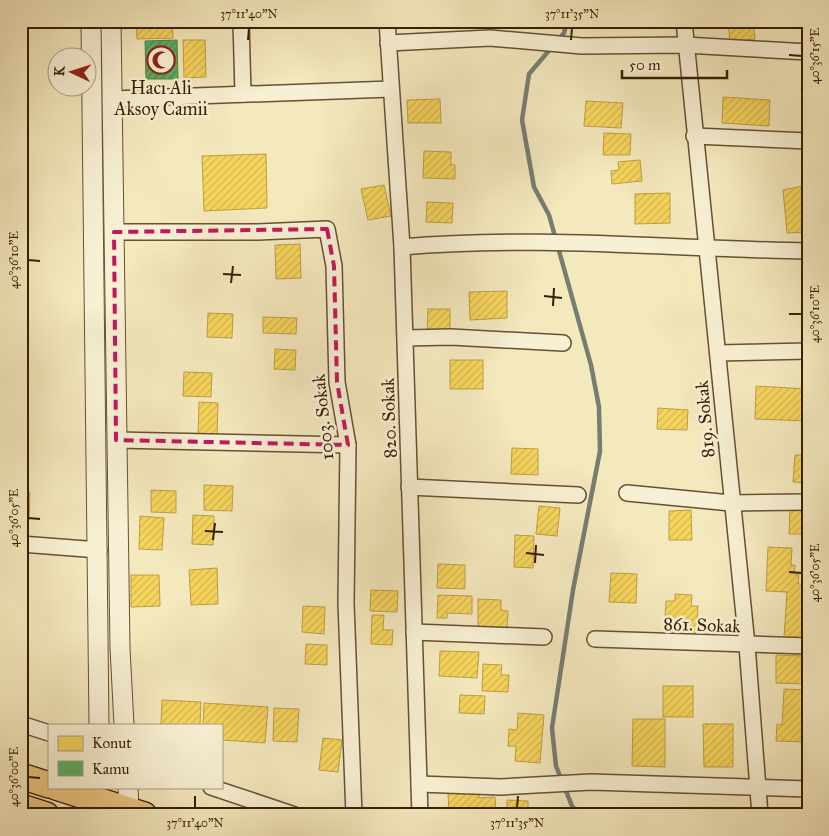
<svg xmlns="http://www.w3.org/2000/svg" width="829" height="836" font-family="'IM FELL Great Primer',serif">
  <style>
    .homes { fill: url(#homes-hatch); stroke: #bd9e42 }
    .public { fill: url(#public-hatch); stroke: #508345 }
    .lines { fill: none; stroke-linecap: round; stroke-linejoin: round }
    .stream { stroke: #767e72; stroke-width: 4.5 }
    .minor-casing { stroke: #675033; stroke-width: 18 }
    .tertiary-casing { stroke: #675033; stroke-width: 21 }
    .trunk-casing { stroke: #381e05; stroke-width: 28 }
    .minor { stroke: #f8f0d4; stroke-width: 15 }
    .tertiary { stroke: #f8f0d4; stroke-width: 19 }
    .trunk { stroke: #eac47e; stroke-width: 25 }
    .marked { fill: none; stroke: #c2185b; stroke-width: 4; stroke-dasharray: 10 6; stroke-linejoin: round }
    .ticks { fill: none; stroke: #381e05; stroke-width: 2 }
    .labels { text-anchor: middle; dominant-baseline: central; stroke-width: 5; stroke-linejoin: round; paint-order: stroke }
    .poi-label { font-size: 18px; fill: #381e05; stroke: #f8f0d4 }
    .street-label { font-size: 18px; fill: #381e05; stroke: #f8f0d4 }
    .neatline { fill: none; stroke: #381e05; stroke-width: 2 }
    .ticks-label { font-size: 12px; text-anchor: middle; fill: #381e05 }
  </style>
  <defs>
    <pattern id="homes-hatch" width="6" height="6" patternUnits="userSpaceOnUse" patternTransform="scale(1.25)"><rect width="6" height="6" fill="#f6d55c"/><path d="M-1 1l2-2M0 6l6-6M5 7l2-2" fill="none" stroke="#d4b64e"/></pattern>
    <pattern id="public-hatch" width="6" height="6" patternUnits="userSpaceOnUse" patternTransform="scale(1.25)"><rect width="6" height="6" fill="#5aae61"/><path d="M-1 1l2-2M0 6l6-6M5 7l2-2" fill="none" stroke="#4b8d4e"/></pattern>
  </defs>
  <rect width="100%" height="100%" fill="#f4e8bd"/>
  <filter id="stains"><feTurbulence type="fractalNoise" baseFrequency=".004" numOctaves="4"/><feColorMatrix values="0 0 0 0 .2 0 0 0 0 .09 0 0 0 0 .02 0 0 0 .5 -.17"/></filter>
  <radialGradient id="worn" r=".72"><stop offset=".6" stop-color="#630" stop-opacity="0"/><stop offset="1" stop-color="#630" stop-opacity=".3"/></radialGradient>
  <g class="homes">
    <path d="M136 21H172L173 38 137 39Z"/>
    <path d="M728 21H753L755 39 730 42Z"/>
    <path d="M183 40H205L206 77 184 78Z"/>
    <path d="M801 87H808V128H805Z"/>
    <path d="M723 97 770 100 769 126 722 123Z"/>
    <path d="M440 99 441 123H408L407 100Z"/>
    <path d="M586 101 623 103 621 128 584 126Z"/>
    <path d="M604 133 631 134 630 155H603Z"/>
    <path d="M424 151 451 152V165H455V179L423 178Z"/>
    <path d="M266 154 267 208 204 211 202 156Z"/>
    <path d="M640 160 642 181 612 184 611 171 619 170 618 162Z"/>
    <path d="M384 185 391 216 368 220 361 189Z"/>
    <path d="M808 185V232L787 233 783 190Z"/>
    <path d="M670 193V223L635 224V194Z"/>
    <path d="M427 202 453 203 452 223 426 222Z"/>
    <path d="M300 244 301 278 276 279 275 245Z"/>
    <path d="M507 291V318L470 320 469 292Z"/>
    <path d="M428 309H450V331H427Z"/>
    <path d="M208 313 233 314 232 338 207 337Z"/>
    <path d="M263 317 297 318 296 334 263 333Z"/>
    <path d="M275 349 296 350 295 370 274 369Z"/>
    <rect x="450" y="360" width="33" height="29"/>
    <path d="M184 372 212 373 211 397 183 396Z"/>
    <path d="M756 386 808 389V421L755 419Z"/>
    <path d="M199 402 218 403 217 437 198 436Z"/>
    <path d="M658 408 688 410 687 430 657 429Z"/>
    <path d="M512 448 538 449V475L511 474Z"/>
    <path d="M795 455H808V483L793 482Z"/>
    <path d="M204 485 233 486 232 511 204 510Z"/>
    <path d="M151 490 176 491V513L151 512Z"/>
    <path d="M21 491 30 492 29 520 21 519Z"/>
    <path d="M539 506 560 508 557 536 536 534Z"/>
    <path d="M691 510 692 540H669V511Z"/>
    <path d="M790 510 808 511V534H789Z"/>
    <path d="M193 515 214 516 213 545 192 544Z"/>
    <path d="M140 516 164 518 162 550 139 549Z"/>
    <path d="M515 535 534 536 533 568 514 567Z"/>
    <path d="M768 547 792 548 791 565H795L794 574H799L798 584H803L802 595H808V639L784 638 787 592 766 591Z"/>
    <path d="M438 564 465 565V589L437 588Z"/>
    <path d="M217 568 218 604 191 605 189 570Z"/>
    <path d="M611 573 637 574 636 603 609 602Z"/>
    <path d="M131 575H159L160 606 131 607Z"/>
    <path d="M371 590 398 591 397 612 370 611Z"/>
    <path d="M675 594 692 595 691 606H698L696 637 664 634 666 601H675Z"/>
    <path d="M438 595 472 596V614L447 613V618H437Z"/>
    <path d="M478 599 501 600V610L508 611 507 630H478Z"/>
    <path d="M303 606 325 607 324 634 302 632Z"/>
    <path d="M372 615H384L383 630H393L392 645 371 644Z"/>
    <path d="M306 644 327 645V665L305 664Z"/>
    <path d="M440 651 479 652 477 678 439 676Z"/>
    <path d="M776 655 806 656 805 684 776 683Z"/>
    <path d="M483 664 502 665 501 675H509L508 692 482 691Z"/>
    <rect x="663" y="686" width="30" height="31"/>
    <path d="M784 689 808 690V723H805V742L776 741 777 724 782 725Z"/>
    <path d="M460 695 485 696 484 714 459 713Z"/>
    <path d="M162 700 201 702 200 725H161Z"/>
    <path d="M204 703 268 707 265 743 221 740V725H203Z"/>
    <path d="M274 708 299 709 297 742 273 741Z"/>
    <path d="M518 713 544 715 540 763 515 761 516 746H508L509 729 517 730Z"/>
    <path d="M633 719H665V767L632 766Z"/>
    <path d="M703 724H733V767H704Z"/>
    <path d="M323 738 342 740 338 772 319 770Z"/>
    <path d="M479 791V798L495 797 496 815H449L448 792Z"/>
    <path d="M507 800 528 801V809L535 810V815H507Z"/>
  </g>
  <path class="public" d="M177 40 178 79H146L145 41Z"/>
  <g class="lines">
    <g class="stream">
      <path d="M557 41 564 33 567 21"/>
      <path d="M552 47 529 74 522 120 534 187 549 215 591 365 599 407 600 451 573 590 552 728 556 766 572 806 580 815"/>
    </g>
    <g class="minor-casing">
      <g id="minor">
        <path d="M241 21 243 94"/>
        <path d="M387 21 402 247 420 815"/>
        <path d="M684 21 747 645 760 815"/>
        <path d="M388 43 490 38 582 46 685 45 808 52"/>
        <path d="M112 99 391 89"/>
        <path d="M694 136 808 141"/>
        <path d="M114 232H258L327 229 334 266 337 382 348 445 346 603 354 815"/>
        <path d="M402 247C537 235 672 249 808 251"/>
        <path d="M405 338 451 337 563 343"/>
        <path d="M718 353 808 351"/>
        <path d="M116 440 348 445"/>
        <path d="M409 487 578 495"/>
        <path d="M627 493 731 503 808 502"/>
        <path d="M21 544 99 550"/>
        <path d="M414 632 544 637"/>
        <path d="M595 639 808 646"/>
        <path d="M21 724 49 733"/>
        <path d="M419 784 501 787 591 782 808 789"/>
        <path d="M211 787 295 815"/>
      </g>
    </g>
    <g class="tertiary-casing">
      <g id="tertiary">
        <path d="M91 21 99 725"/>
        <path d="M111 21 120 648 124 725"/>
        <path d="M128 787 129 810"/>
      </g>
    </g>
    <g class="trunk-casing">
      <g id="trunk">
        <path d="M21 776 49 785"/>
        <path d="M56 787 144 815"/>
        <path d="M21 807 46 815"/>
      </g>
    </g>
    <use href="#minor" class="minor"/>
    <use href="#tertiary" class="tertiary"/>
    <use href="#trunk" class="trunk"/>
  </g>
  <path class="marked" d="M327 229 334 266 337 382 348 445 116 440 114 232Z"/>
  <path class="ticks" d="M248 40 249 28M571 40 572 28M789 55 802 56M28 260 40 261M223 274 241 275M231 283 233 266M544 296 562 298M553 306 554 288M789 314H802M28 518 40 519M205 531 223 532M213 540 215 523M526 553 544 555M535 563 536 545M789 572 802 573M28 777 40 778M195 808V796M517 808 518 796"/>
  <defs>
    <g id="mosque-ring" transform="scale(1.4375)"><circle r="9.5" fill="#f8f0d4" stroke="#8f2418" stroke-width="1.5"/><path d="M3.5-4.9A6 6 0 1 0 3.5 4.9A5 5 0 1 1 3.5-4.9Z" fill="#8f2418"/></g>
  </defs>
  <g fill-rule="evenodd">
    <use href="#mosque-ring" x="161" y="60"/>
  </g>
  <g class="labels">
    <g class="poi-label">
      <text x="161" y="88">Hacı Ali<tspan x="161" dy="21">Aksoy Camii</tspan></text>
    </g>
    <g class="street-label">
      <text transform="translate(323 417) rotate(-96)">1003. Sokak</text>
      <text transform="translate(389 418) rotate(-92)">820. Sokak</text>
      <text transform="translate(705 419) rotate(-95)">819. Sokak</text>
      <text transform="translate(702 625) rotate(2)">861. Sokak</text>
    </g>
  </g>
  <rect width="829" height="836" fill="none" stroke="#f4e8bd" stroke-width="55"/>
  <rect x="48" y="724" width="175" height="65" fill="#f8f0d4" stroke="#ab9c81"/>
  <rect x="58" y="736" width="25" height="15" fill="#f6d55c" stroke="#ab9c81"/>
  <text x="92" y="748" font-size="15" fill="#381e05">Konut</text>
  <rect x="58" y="761" width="25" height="15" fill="#5aae61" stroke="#ab9c81"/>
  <text x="92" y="774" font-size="15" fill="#381e05">Kamu</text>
  <g transform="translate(72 72) rotate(274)"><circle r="24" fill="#f8f0d4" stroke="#ab9c81"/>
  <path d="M0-4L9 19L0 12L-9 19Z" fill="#8f2418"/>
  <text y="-8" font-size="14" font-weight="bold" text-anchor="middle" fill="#381e05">K</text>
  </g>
  <path d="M622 70v8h105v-8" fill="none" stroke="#381e05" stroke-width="2.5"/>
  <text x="629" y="70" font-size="15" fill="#381e05" stroke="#f8f0d4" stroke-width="4" paint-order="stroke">50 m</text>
  <rect x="28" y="28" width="774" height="780" class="neatline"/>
  <g class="ticks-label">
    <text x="249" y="18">37°11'40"N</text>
    <text x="572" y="18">37°11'35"N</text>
    <text transform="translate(815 56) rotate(-90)" y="4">40°36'15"E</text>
    <text transform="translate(14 260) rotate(-90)" y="4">40°36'10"E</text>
    <text transform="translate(815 314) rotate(-90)" y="4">40°36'10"E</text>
    <text transform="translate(14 518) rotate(-90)" y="4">40°36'05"E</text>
    <text transform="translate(815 573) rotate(-90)" y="4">40°36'05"E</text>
    <text transform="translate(14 777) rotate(-90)" y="4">40°36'00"E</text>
    <text x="195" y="827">37°11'40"N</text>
    <text x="517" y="827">37°11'35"N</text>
  </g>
  <rect width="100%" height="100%" filter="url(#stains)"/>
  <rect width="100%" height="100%" fill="url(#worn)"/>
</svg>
